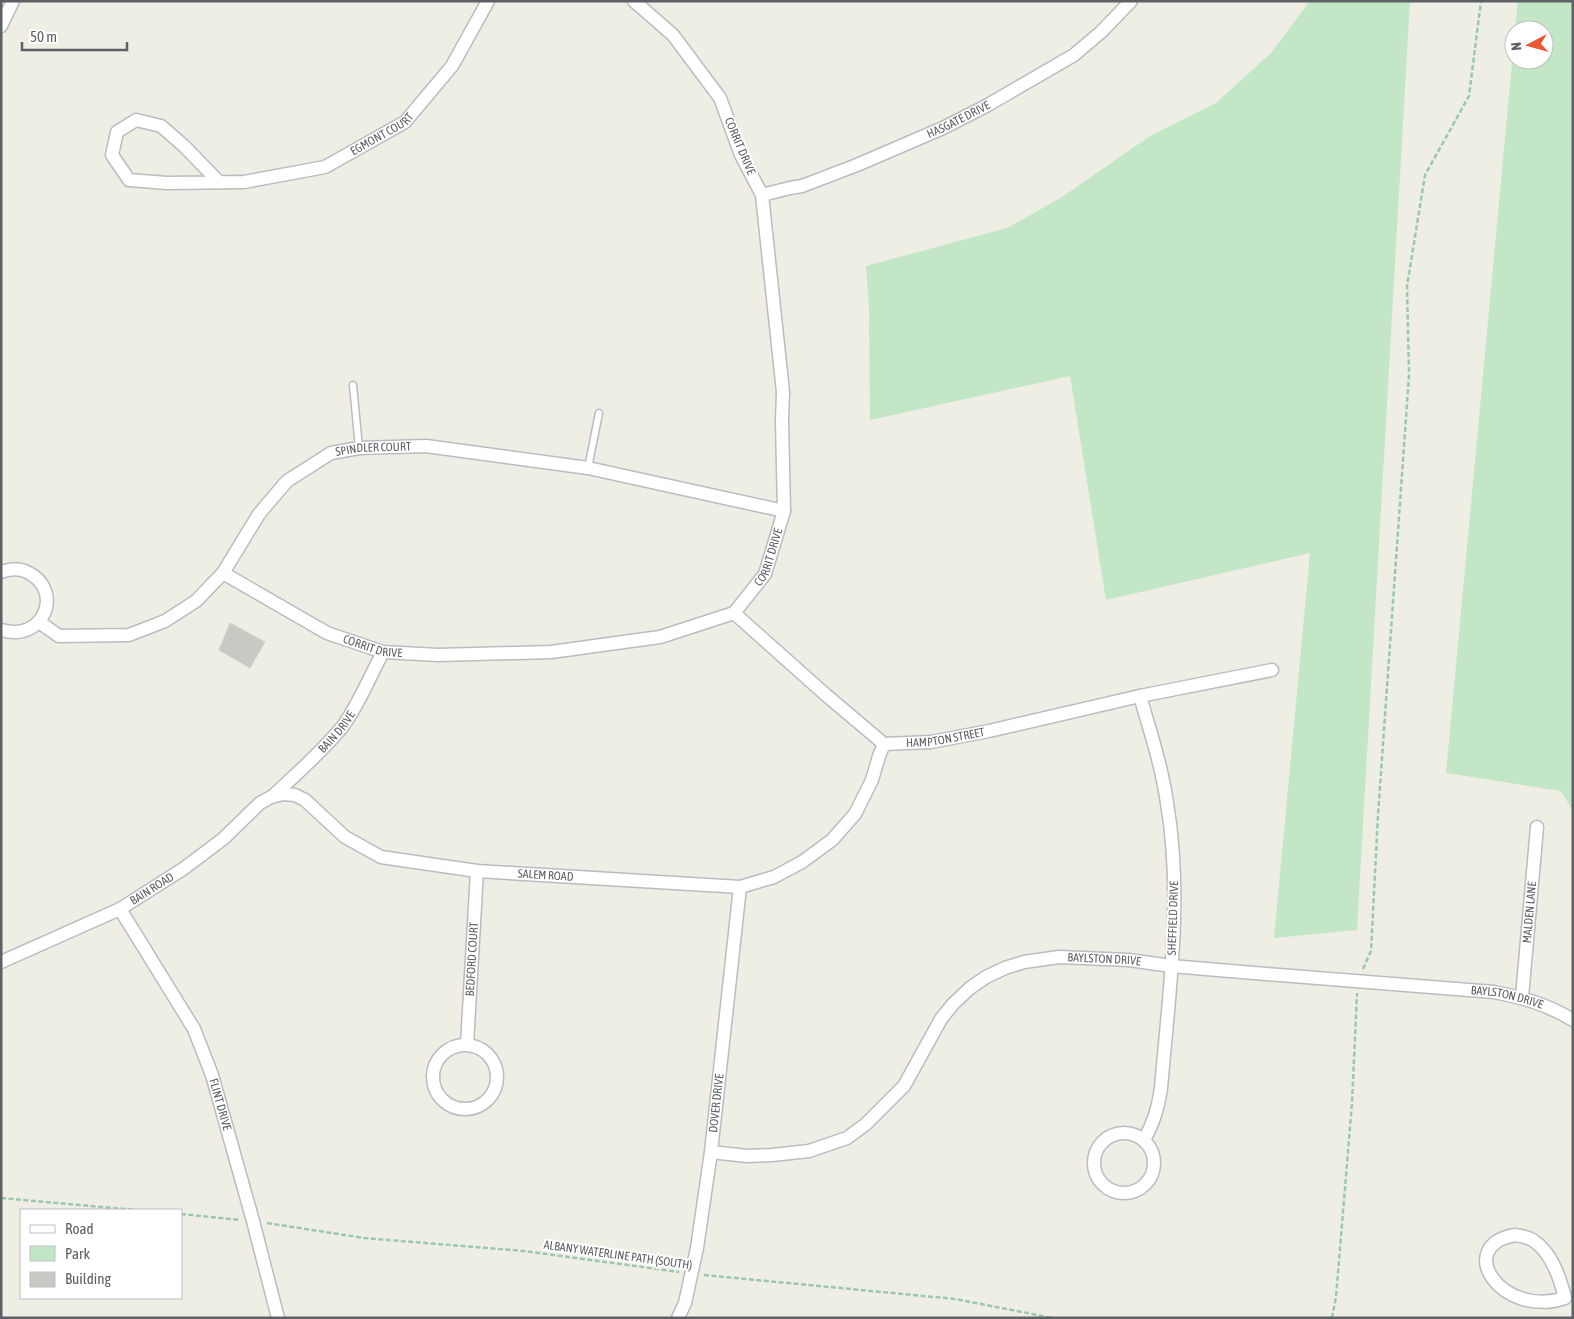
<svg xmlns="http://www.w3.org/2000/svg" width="1574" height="1319" font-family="'Asap Condensed',sans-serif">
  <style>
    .green { fill: #c3e6c7 }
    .building { fill: #cac8c2; stroke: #d4d1c4 }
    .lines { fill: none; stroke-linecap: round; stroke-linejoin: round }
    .lane-casing { stroke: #babcc1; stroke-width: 9 }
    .street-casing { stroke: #babcc1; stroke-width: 15 }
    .path { stroke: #9cc6ad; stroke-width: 2.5; stroke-dasharray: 5 2.5; stroke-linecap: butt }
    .lane { stroke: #fff; stroke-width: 6 }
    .street { stroke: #fff; stroke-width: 12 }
    .labels { text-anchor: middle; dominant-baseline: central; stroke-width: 4; stroke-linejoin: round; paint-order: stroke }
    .street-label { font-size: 12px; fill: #5d6065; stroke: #fff }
  </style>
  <rect width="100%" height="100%" fill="#efeee5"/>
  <g class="green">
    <path d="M1310 1H1410L1357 930 1274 938 1310 553 1106 600 1070 376 870 420 869 308 866 266 1007 228 1062 197 1150 136 1216 103 1271 53Z"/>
    <path d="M1518 1H1573V811L1561 791 1446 773 1514 41V60H1544V30H1515Z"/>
  </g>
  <path class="building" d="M230 623 265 642 250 668 219 650Z"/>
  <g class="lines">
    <g class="lane-casing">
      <g id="lane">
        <path d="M353 385 359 448"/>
        <path d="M588 468 599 413"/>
      </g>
    </g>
    <g class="street-casing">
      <g id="street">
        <path d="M1 26 13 1"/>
        <path id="s1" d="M219 182 184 146 161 126 136 120 117 132 112 155 129 180 167 183 244 182 325 167 405 122 452 66 488 1"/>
        <path id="s2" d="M762 195 790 188 802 186 857 165 943 128 986 106 1074 55 1101 32 1131 1"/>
        <path d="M1 572C9 569 19 568 27 572 65 590 44 643 1 630"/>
        <path id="s3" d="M223 573 327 633 383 652 438 655 551 652 660 637 734 613 765 574 784 511 782 421 783 392 762 195 741 155 720 98 673 35 634 1"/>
        <path id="s4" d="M734 613 826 695 884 744 931 742 989 731 1140 696 1272 670"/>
        <path id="s5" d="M39 622 59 636 129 635 165 621 196 601 223 573 259 514 287 481 331 453 359 448 426 446 588 468 784 511"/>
        <path d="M1140 696C1150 731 1162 767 1167 803 1183 897 1169 994 1161 1088 1158 1108 1154 1122 1144 1140"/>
        <path id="s6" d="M272 797C296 774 322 752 343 726 359 704 370 676 383 652"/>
        <path id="s7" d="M120 909 194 1029 212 1075 253 1221 278 1318"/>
        <path id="s8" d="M1 962 120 909 183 869 223 839 260 803 271 797 283 794 295 795 305 800 345 837 381 857 477 871 740 887 774 877 802 862 832 840 855 814 872 780 879 756 884 744"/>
        <path id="s9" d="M1522 997 1537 827"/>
        <path id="s10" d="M467 1045 477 871"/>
        <circle cx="465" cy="1077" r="32"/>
        <circle cx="1124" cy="1163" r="30"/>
        <path id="s11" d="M711 1152 747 1156 772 1155 809 1151 847 1138 866 1124 904 1086 941 1019 953 1004 970 988 986 977 1005 968 1024 962 1059 957 1129 960 1171 966 1266 974 1494 992C1524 998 1546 1004 1573 1020"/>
        <path d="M1515 1235C1522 1236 1529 1237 1534 1241 1552 1253 1560 1278 1565 1298 1501 1319 1453 1246 1515 1235Z"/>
        <path id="s12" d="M678 1318 685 1303 697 1248 711 1152 740 887"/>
      </g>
    </g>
    <g class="path">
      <path d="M1363 969 1371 951 1378 815 1409 375 1407 286 1425 175 1469 96 1481 1"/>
      <path d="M1 1198 136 1210"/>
      <path d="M181 1214 240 1220"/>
      <path d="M267 1223 364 1238 524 1251 679 1272"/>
      <path d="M704 1275 955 1299 1053 1318"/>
      <path d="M1332 1318 1336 1297 1352 1103 1357 993"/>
    </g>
    <use href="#lane" class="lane"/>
    <use href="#street" class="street"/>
  </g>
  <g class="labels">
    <g class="street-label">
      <text stroke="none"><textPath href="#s2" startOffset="211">HASGATE DRIVE</textPath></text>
      <text stroke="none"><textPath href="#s1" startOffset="446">EGMONT COURT</textPath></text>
      <text transform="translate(740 146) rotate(67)">CORRIT DRIVE</text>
      <text stroke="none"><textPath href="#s5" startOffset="416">SPINDLER COURT</textPath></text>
      <text stroke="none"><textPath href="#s3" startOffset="602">CORRIT DRIVE</textPath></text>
      <text stroke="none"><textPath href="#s3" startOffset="168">CORRIT DRIVE</textPath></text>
      <text stroke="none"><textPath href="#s6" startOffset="92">BAIN DRIVE</textPath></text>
      <text stroke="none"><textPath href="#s4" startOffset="261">HAMPTON STREET</textPath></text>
      <text stroke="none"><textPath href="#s8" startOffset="616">SALEM ROAD</textPath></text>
      <text stroke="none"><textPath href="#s8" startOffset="168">BAIN ROAD</textPath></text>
      <text stroke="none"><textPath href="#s9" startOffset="85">MALDEN LANE</textPath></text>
      <text transform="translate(1173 918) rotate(-88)">SHEFFIELD DRIVE</text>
      <text stroke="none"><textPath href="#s10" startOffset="86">BEDFORD COURT</textPath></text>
      <text stroke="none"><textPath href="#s11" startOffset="476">BAYLSTON DRIVE</textPath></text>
      <text stroke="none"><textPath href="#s11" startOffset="881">BAYLSTON DRIVE</textPath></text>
      <text stroke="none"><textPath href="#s7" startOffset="221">FLINT DRIVE</textPath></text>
      <text stroke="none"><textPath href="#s12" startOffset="219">DOVER DRIVE</textPath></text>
      <text transform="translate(618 1255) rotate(8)">ALBANY WATERLINE PATH (SOUTH)</text>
    </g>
  </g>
  <rect width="1574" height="1319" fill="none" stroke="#5d6065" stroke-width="5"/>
  <rect x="20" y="1209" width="162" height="90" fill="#ffffff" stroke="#bebfc1"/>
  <rect x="30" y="1225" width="25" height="8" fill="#ffffff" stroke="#bebfc1"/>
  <text x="65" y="1234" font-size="15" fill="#5d6065">Road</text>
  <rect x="30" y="1246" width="25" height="15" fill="#c3e6c7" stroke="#bebfc1"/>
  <text x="65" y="1259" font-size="15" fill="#5d6065">Park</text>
  <rect x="30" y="1272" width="25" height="15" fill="#cac8c2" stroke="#bebfc1"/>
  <text x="65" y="1284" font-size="15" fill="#5d6065">Building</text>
  <g transform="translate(1529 45) rotate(264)"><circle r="24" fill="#ffffff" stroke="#bebfc1"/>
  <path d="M0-4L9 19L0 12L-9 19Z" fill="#e55a35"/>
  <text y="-8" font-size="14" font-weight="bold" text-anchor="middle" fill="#5d6065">N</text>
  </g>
  <path d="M22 42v8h105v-8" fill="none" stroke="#5d6065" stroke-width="2.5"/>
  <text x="30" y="42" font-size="15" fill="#5d6065" stroke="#ffffff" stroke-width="4" paint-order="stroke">50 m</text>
</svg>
